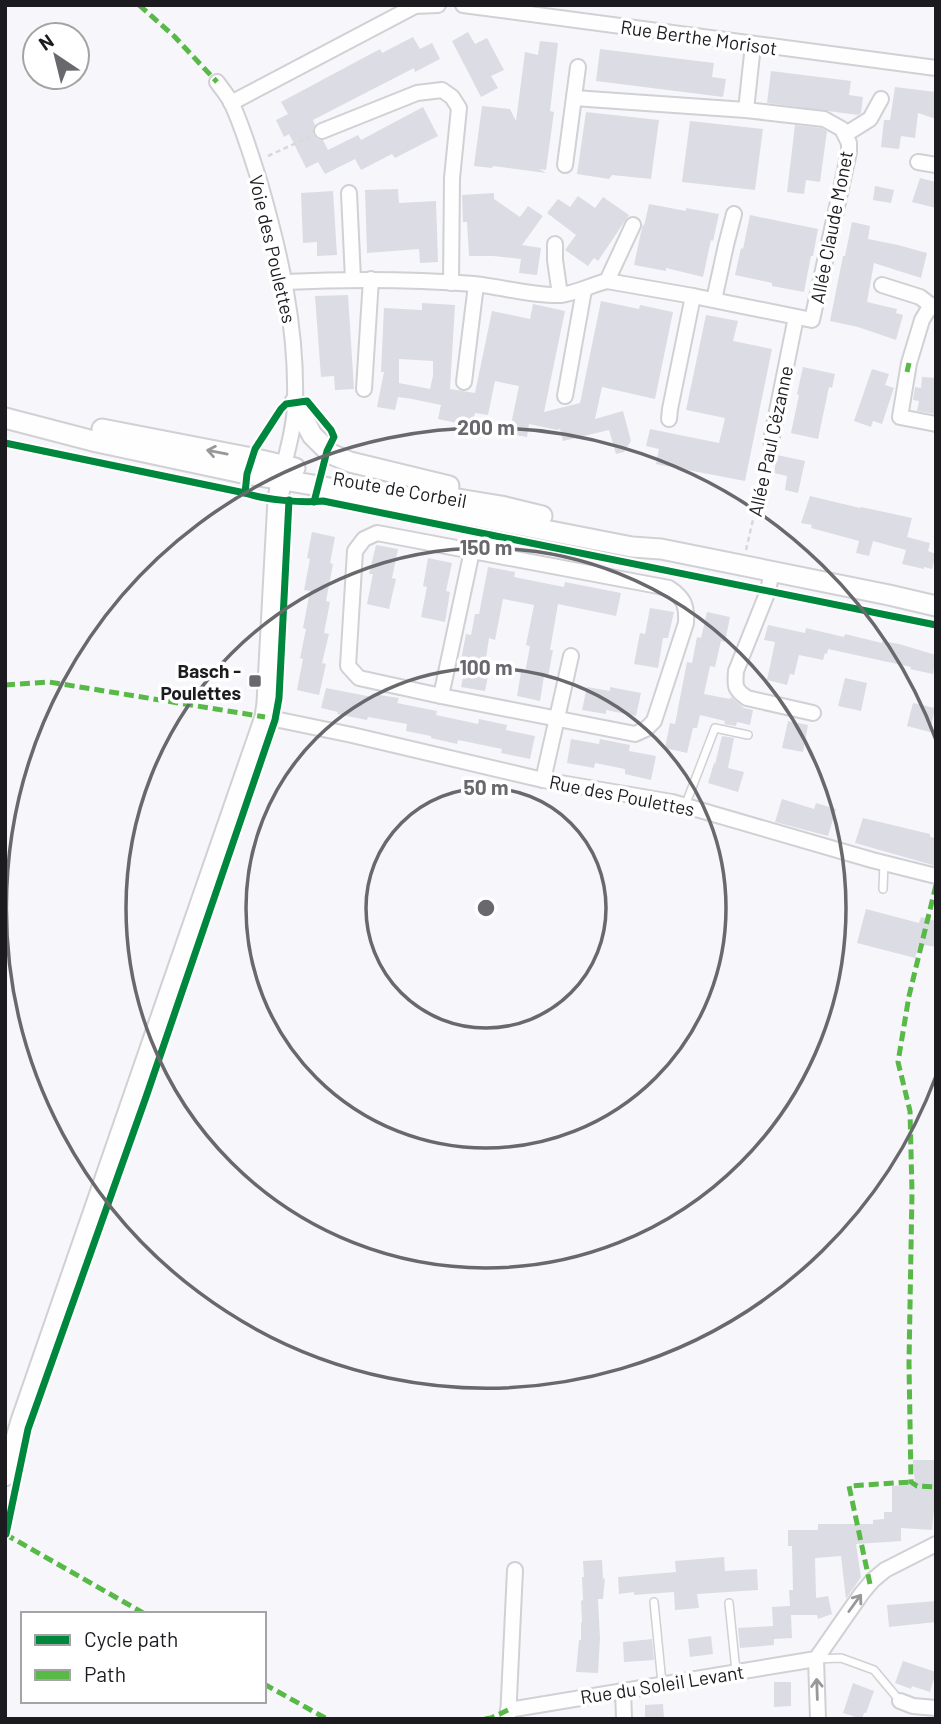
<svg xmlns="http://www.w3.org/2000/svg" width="941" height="1724" font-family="Barlow,sans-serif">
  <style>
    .building { fill: #dcdce5; fill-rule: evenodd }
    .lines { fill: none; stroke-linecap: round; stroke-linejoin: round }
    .lane-casing { stroke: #d0d0d5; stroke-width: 10 }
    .street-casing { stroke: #d0d0d5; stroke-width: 18 }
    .secondary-casing { stroke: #d0d0d5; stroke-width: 23 }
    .path { stroke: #d9d9da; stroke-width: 2.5; stroke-dasharray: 5 3.5; stroke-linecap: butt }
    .lane { stroke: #fefefe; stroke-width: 7 }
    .street { stroke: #fefefe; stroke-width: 14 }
    .secondary { stroke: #fefefe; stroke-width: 19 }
    .quiet { stroke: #58b947; stroke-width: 5; stroke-dasharray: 10 5; stroke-linecap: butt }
    .cycleway-casing { stroke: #fff; stroke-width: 11 }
    .cycleway { stroke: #00873e; stroke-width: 7 }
    .oneway { stroke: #98989a }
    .ring { fill: none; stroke: #68686d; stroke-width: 3.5 }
    .poi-dot { fill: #68686d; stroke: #fff; stroke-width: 2.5 }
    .labels { text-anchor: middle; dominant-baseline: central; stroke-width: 7; stroke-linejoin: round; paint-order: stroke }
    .street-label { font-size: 19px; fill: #1c1c20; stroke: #fff }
    .poi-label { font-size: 19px; font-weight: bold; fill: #1c1c20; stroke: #fff; text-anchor: end }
    .centre { fill: #68686d; stroke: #fff; stroke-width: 3.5 }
    .ring-label { font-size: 21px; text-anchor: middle; font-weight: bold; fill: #68686d; stroke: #fff; stroke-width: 7; stroke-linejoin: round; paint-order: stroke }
  </style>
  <rect width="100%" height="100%" fill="#f6f6fb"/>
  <g class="building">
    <path d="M468 32 475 44 487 38 504 70 491 76 498 88 481 97 452 41Z"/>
    <path d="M413 37 420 49 432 43 440 59 415 72 414 68 313 120 315 125 313 129V134L317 139 323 140 328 150 358 135 361 140 423 107 438 136 395 158 392 154 361 170 355 159 325 174 318 162 306 168 289 134 284 137 276 120 288 114 281 102 380 49 382 53Z"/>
    <path d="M540 41 558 43 550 111 554 112 546 170 539 169 546 173 493 166 492 168 474 166 482 106 510 109 516 121 525 52 538 55Z"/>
    <path d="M600 49 714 63 712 77 726 79 723 97 596 81Z"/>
    <path d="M771 71 851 81 849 95 863 97 861 113 858 115 767 103Z"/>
    <path d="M895 87 936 92V119L918 113 915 138 901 136 899 149 881 147 884 120H890Z"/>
    <path d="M586 112 659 120 651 179 612 175 609 179 577 174Z"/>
    <path d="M690 121 763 129 755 190 682 182Z"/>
    <path d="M795 125 821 128 827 131 820 182 806 180 804 194 787 192Z"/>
    <path d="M920 178 936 182V208L912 202Z"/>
    <path d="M875 186 894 190 891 203 873 200Z"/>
    <path d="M398 189 399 203 436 201 438 262 420 263 419 249 367 253 365 190Z"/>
    <path d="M333 191 337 255 317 256V242L303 243 301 193Z"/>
    <path d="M494 193V199L520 217 528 206 543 216 522 245 541 248 537 275 519 273 521 259 493 256H469L467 222H463L462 195Z"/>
    <path d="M578 196 595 208 603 197 629 215 598 261 594 258 588 266 565 250 576 235 547 213 558 199 570 207Z"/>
    <path d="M649 204 686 211V208L719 214 713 241 711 240 703 277 666 268V271L634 265 641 232 643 224 644 226Z"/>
    <path d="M750 215 818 229 813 256H811L804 292 772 286V283L735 275 741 248 743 249Z"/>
    <path d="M852 222 870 226 868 239 898 245 927 253 921 278 874 263 867 302 897 309 896 313 903 315 896 340 858 327 830 321 843 256H845Z"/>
    <path d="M348 295 354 389 335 390 334 376 321 377 315 296Z"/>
    <path d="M601 301 639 309 640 305 673 312 655 399 602 387 595 419 623 411 631 441 624 452 616 454 609 430 563 441 560 429 557 430 529 424 527 437 509 434 519 386 495 381 488 415 475 413 472 426 438 419 441 405 412 399 398 397 395 410 377 407 384 372H381L384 308 422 310V303L455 305 450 389 475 393 492 311 530 319 533 304 565 311 544 412 580 403ZM399 359 433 361V376L430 389 399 383Z"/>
    <path d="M706 315 738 321 733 341 772 349 745 481 656 464 659 449 646 446 650 429 719 443 725 418 686 410Z"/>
    <path d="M803 367 835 374 832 388 829 387 818 439 791 433 799 395 797 394Z"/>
    <path d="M872 369 889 374 885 385 894 388 882 424 873 421 871 427 854 421Z"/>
    <path d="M922 377 936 378 935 414 917 411 919 401 913 400 915 387 921 388Z"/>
    <path d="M777 455 805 461 798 493 785 490 787 476 774 473Z"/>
    <path d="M810 496 860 508 861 507 912 518 907 537 930 543 928 551 936 554 932 569 924 567V569L902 564 906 550 873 541 869 556 856 553 859 541 811 528 812 525 801 523Z"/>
    <path d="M312 532 335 537 330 563 333 564 326 601 330 602 324 633 329 634 322 663 326 664 319 695 297 690 303 659 300 658 306 629 303 628 310 591 304 590 310 559 307 558Z"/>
    <path d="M376 545 398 549 392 578 396 579 389 609 367 604 373 574H369Z"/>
    <path d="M428 558 452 563 446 591 450 592 445 622 421 617 427 587 423 586Z"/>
    <path d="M488 567 515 572 514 577 564 587 565 582 621 593 616 616 558 604 550 650H553L548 677 544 676 540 701 517 696 521 672 525 673 530 646 526 645 534 605 503 599 495 640 489 638 485 665 490 666 485 691 461 687 466 661 461 660 466 634 471 635 475 614H479Z"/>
    <path d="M650 608 674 612 668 638H663L658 668 634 664 640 633 645 634Z"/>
    <path d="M707 612 730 617 725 642 721 641 715 667 710 666 704 694 730 699 731 697 744 708 753 710 750 725 737 722 736 726 724 724 725 721 700 715 697 728H693L687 753 665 748 670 723 675 724 687 662 692 663 697 637 701 638Z"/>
    <path d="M768 625 805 633 806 628 844 637 845 634 882 643V641L899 644 936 655 933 674 910 669 911 667 828 649 827 654 825 653 823 660 799 655 794 675 790 674 787 685 767 680 775 642 764 640Z"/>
    <path d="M845 678 867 683 861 711 838 706Z"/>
    <path d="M587 687 610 691V687L641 693 636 716 606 710V714L582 710Z"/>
    <path d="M326 688 372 697 373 694 399 698 397 703 437 711 436 715 478 724 479 719 507 725 506 730 535 736 530 759 501 753 502 749 458 740 457 744 431 738V736L406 731 407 724 368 717 367 720 337 714 338 712 321 708Z"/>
    <path d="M913 703 935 708 930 732 907 726Z"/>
    <path d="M788 721 808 725 803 752 782 748Z"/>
    <path d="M722 736 734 738 728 768 744 772 738 792 708 783 714 763 715 764Z"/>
    <path d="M571 739 599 744 600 739 630 745 629 751 656 756 651 780 625 774V769L595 763 594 768 567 763Z"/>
    <path d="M782 799 814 809 816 803 836 809 828 836 775 822Z"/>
    <path d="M863 818 930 834V837L936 838V866L855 843Z"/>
    <path d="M866 909 919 923 921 917 936 921V947L919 944 915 958 857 943Z"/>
    <path d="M913 1460H936V1488L932 1530 901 1528V1541L856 1544 861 1577 846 1599 841 1556 815 1558 816 1598 828 1596 832 1614 818 1619 817 1615H791L792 1638 774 1639V1645L740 1648 738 1628 773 1626 772 1607 790 1606 789 1590H793L792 1546H788V1530H818V1524H873V1520L884 1519V1512H892V1486L915 1484Z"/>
    <path d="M724 1557 725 1571 757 1569 758 1590 697 1594 699 1608 675 1610 674 1592 634 1595V1592L619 1594 618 1577 676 1572 675 1561Z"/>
    <path d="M602 1560 603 1579 605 1578 603 1599H598L600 1639 598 1673 576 1672 579 1640H581V1623L582 1622 581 1601 583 1600 582 1577H584L583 1561Z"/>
    <path d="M936 1601V1622L889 1627 887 1605Z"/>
    <path d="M711 1636 713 1654 690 1657 688 1639Z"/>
    <path d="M652 1639 654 1660 624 1662 623 1642Z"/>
    <path d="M903 1661 936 1672 930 1692 912 1686 911 1689 895 1683Z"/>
    <path d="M774 1682H791V1706L774 1707Z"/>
    <path d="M853 1683 874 1691 866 1713H864L862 1719 843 1713Z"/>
    <path d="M663 1704 664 1719H645V1705Z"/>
  </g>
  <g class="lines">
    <g class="lane-casing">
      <g id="lane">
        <path d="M685 806 715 728 748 735"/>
        <path d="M883 889 884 863"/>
        <path d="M654 1602 662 1683"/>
        <path d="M729 1603 736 1671"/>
        <path d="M816 1659 841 1658 874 1670 900 1701"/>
      </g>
    </g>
    <g class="street-casing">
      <g id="street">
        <path d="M463 5 936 68"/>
        <path d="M217 82C222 89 228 96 232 104 243 128 251 155 259 180 280 252 297 326 295 402 295 423 289 444 284 465"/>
        <path d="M231 103 415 6 438 5"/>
        <path d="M746 110 753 45"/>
        <path d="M322 131 417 93 442 90 452 97 459 108 452 178 451 283"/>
        <path d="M846 134 870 119 881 99"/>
        <path d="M918 162 936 165"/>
        <path d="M565 165 578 67"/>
        <path d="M349 193 353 279"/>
        <path d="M555 244V260L560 295"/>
        <path d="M607 281 633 225"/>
        <path d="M285 282C348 279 411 279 474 284 503 287 532 296 560 295 577 293 591 285 607 281L693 296 812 320 849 152V143L842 129 824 119 746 110 574 98"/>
        <path d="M882 285 920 297 933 307"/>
        <path d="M714 300 726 245 734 214"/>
        <path d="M936 305 928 310 922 320 909 363 900 417 936 424"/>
        <path d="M464 382 476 285"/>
        <path d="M364 389 371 279"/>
        <path d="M565 396 584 290"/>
        <path d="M669 419 670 409 693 296"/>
        <path d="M771 441 796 317"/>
        <path d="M377 533 669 588C684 598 687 605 686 623L654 721 646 729 635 734 441 696 359 678 348 666 355 551 364 539Z"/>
        <path d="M772 571 768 591 736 671C735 686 734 689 747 698L813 713"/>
        <path d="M441 696 472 551"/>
        <path d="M265 717 352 735 543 780 672 802 872 860 936 876"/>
        <path d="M543 780 571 656"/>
        <path d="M623 1690 624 1719"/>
        <path d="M900 1701 913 1706 936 1708"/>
        <path d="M508 1710 816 1659"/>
        <path d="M508 1719 515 1570"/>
        <path d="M818 1719 816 1659 862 1593 873 1580 885 1570 936 1544"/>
      </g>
    </g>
    <g class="secondary-casing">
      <g id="secondary">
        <path d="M295 402 312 435 331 454 350 462 449 486"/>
        <path d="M5 418 97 442 247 474 319 486 632 547 661 549 889 595 936 606"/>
        <path d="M102 429 252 458 295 468"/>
        <path d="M428 494 501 506 542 516"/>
        <path d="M5 1476 21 1421 265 717 267 703 278 499 284 465"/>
      </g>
    </g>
    <g class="path">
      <path d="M268 156 309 137"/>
      <path d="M746 550 768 454"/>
    </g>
    <use href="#lane" class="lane"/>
    <use href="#street" class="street"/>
    <use href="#secondary" class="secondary"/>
    <g class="quiet">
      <path d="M139 5 174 36 217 82"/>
      <path d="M907 372 909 363"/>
      <path d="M5 685 49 682 265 717"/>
      <path d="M936 885 909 996 898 1062 910 1111 912 1192 909 1363 911 1482 917 1486 936 1487"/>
      <path d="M5 1534 145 1614"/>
      <path d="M870 1584 849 1486 911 1482"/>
      <path d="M264 1684 327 1719"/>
      <path d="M485 1719 491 1718 508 1710"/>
    </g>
    <g class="cycleway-casing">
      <g id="cycleway">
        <path d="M5 443 245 493C266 500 301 503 323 501L936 625"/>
        <path d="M245 493 247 474 255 449 281 409 286 404 307 401 331 430 334 437 327 451 314 502"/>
        <path d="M6 1534 28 1429 146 1097 275 720 279 698 289 500"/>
      </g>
    </g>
    <use href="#cycleway" class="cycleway"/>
  </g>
  <defs><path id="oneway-shaft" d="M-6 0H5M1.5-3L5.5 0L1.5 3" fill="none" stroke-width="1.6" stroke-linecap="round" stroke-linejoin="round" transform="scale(1.75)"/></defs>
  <g class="oneway">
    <use href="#oneway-shaft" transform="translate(217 452) rotate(-169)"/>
    <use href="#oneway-shaft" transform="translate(855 1603) rotate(-54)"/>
    <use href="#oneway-shaft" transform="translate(817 1689) rotate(-92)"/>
  </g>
  <g class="ring">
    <circle cx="486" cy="908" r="120"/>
    <circle cx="486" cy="908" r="240"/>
    <circle cx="486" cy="908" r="360"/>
    <path d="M936 1076A480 480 0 1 1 936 740"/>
  </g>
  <rect class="poi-dot" x="248" y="674" width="14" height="14" rx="3.5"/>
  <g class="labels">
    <g class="street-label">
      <text transform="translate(699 37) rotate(8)">Rue Berthe Morisot</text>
      <text transform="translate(831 227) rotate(-79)">Allée Claude Monet</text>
      <text transform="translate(273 249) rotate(77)">Voie des Poulettes</text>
      <text transform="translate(770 441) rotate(-78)">Allée Paul Cézanne</text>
      <text transform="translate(400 489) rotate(10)">Route de Corbeil</text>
      <text transform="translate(622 795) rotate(11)">Rue des Poulettes</text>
      <text transform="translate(662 1684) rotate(-9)">Rue du Soleil Levant</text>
    </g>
    <g class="poi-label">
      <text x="241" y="670">Basch -<tspan x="241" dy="22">Poulettes</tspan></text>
    </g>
  </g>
  <circle cx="486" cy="908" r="10" class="centre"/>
  <g class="ring-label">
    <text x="486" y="435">200 m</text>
    <text x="486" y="555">150 m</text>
    <text x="486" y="675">100 m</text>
    <text x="486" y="795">50 m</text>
  </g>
  <rect width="941" height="1724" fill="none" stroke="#1c1c20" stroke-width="14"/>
  <rect x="21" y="1612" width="245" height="91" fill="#ffffff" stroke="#a4a4a6" stroke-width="2"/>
  <rect x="35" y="1635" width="35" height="10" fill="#00873e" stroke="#a4a4a6" stroke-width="2"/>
  <text x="84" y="1647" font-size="21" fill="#1c1c20">Cycle path</text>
  <rect x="35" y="1670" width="35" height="10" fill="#58b947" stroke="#a4a4a6" stroke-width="2"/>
  <text x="84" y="1682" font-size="21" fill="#1c1c20">Path</text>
  <g transform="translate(56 56) rotate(325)"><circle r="33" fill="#ffffff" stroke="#a4a4a6" stroke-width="2"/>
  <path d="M0-5L12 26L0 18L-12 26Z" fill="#68686d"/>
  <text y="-10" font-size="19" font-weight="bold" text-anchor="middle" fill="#1c1c20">N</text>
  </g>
</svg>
